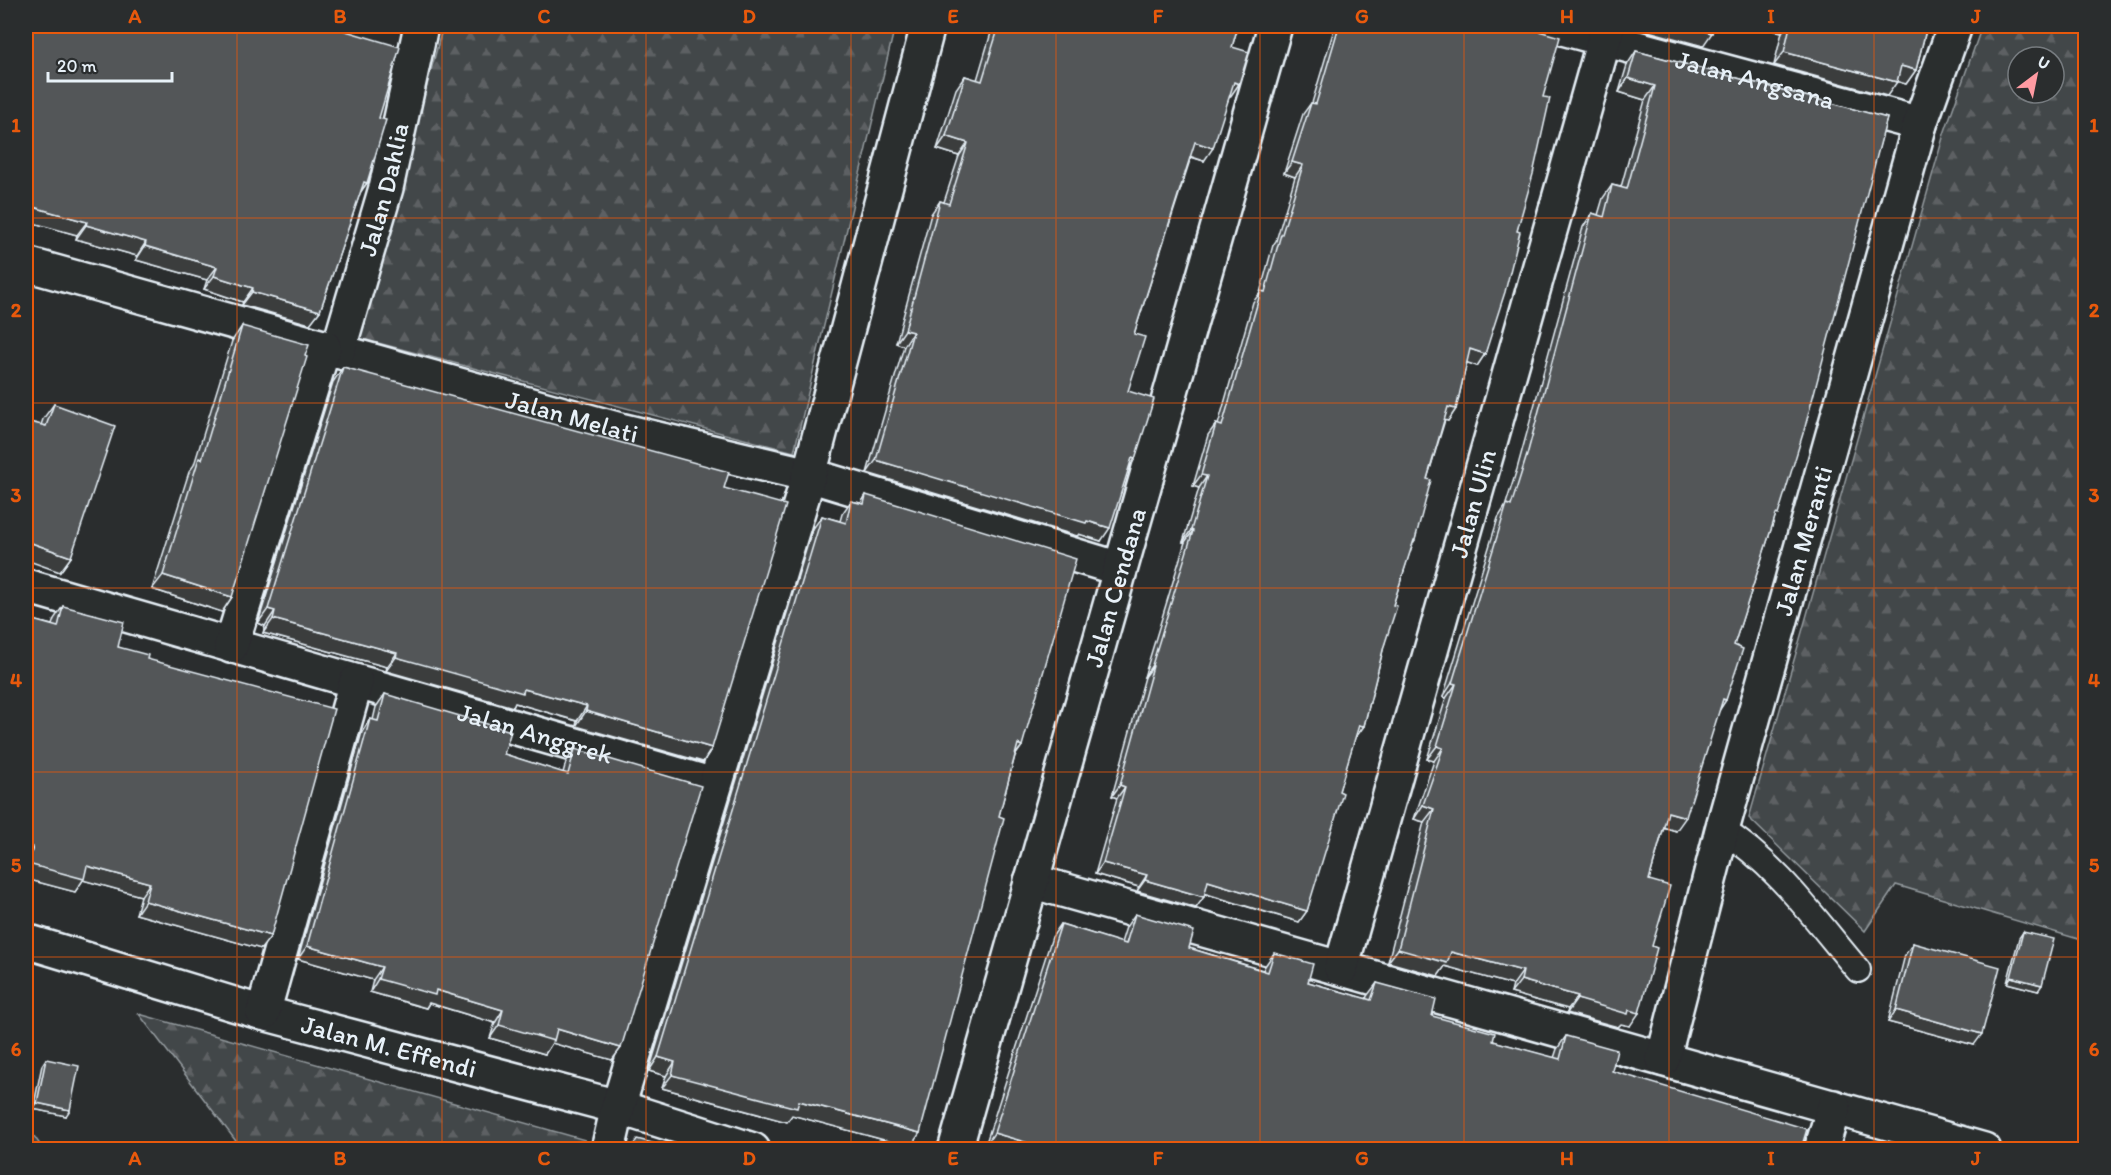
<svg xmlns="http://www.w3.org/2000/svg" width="2111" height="1175" font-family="Itim,sans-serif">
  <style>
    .forest { fill: url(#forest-firs); stroke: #959ca0; stroke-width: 1.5; fill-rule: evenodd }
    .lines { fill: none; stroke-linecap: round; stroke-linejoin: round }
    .lane-casing { stroke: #e8f1f8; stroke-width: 28 }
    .street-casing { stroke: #e8f1f8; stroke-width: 38 }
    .lane { stroke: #2a2d2e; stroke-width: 24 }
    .street { stroke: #2a2d2e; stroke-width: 33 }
    .wall { fill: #474b4d; stroke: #e8f1f8; stroke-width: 1.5 }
    .shaded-wall { fill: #3a3d3e; stroke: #e8f1f8; stroke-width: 1.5 }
    .building { fill: #535759; stroke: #e8f1f8; stroke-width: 1.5 }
    .grid { fill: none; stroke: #e8590c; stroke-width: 1.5; stroke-opacity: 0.55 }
    .labels { text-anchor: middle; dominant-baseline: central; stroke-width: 6; stroke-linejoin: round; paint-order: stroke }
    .street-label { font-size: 26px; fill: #e8f1f8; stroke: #2a2d2e }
    .neatline { fill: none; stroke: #e8590c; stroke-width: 2 }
    .grid-label { font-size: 20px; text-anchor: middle; font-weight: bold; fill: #e8590c }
  </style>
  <defs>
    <pattern id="forest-firs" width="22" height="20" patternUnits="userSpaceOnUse" patternTransform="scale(1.5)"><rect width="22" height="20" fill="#424648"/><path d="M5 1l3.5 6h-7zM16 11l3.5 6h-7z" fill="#5d6163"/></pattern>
  </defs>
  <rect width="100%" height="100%" fill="#2a2d2e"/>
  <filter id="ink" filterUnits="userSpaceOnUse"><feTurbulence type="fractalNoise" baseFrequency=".0167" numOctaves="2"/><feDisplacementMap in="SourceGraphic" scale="12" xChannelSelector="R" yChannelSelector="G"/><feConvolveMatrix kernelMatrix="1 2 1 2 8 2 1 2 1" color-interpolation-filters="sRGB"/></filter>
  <g filter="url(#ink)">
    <g class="forest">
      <path d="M443 26H895L794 452 359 338Z"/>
      <path d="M1982 26H2085V941L1896 885 1865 931 1749 818 1944 134ZM2018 57H2054V93H2018Z"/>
      <path d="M139 1014 585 1140 583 1149H242Z"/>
      <path d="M26 1132 34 1136 43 1149H26Z"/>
    </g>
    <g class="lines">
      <g class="lane-casing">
        <path id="lane" d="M1722 830C1776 863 1817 922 1858 970"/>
      </g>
      <g class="street-casing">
        <g id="street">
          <path id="s1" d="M1555 26 1920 124"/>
          <path id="s2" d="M26 264 620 430 809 475 1120 569"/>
          <path id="s3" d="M338 351 386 188 421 26"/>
          <path id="s4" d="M26 586 714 785"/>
          <path d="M231 646 324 347"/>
          <path d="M1031 881 1984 1150"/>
          <path id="s5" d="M26 941 263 1013 618 1107 753 1150"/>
          <path id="s6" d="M1341 968 1608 26"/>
          <path d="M263 1013 356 682"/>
          <path id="s7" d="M1663 1059 1722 830 1920 124 1955 26"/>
          <path d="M608 1150 618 1107 809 475 928 26"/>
          <path id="s8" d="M955 1150 1275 26"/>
          <path d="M1821 1150 1834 1107"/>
        </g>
      </g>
      <use href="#lane" class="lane"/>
      <use href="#street" class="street"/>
    </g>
    <g class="wall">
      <path d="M26 26 379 118 367 183 360 193 320 311 310 324 242 305 243 302 204 289 207 280 136 260 137 256 76 239 77 235 26 221Z"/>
      <path d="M993 26H1238L1232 47 1230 97H1229L1204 161 1191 157 1134 334 1128 391V469L1101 541 1079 534 1077 536 867 473 904 346 896 343 931 214 940 201 944 202 959 156 937 149 956 89 965 76 977 80Z"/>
      <path d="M1335 26H1521L1543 97 1517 231 1485 354 1477 366 1467 362 1456 409 1448 421 1445 420 1427 479 1415 540 1412 545 1393 605 1384 646 1364 726 1356 737H1355L1339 791 1307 911 1299 922 1204 894 1196 908 1137 891 1139 887 1095 874 1117 798 1112 796 1145 677H1144L1185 542H1183L1199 488 1193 486 1208 435 1216 424 1218 425 1253 302 1260 293 1273 245 1276 241 1295 177 1284 173 1303 114 1311 103H1312Z"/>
      <path d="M1753 26H1927L1916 70 1906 84 1897 81 1887 96 1774 65 1782 32Z"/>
      <path d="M1636 51 1887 118 1774 520 1734 645 1726 700 1719 710 1676 831 1664 827 1649 880 1652 946 1630 1026 1621 1024 1618 1027 1567 1013 1568 1009 1511 993 1513 985 1445 966 1438 976 1388 962 1424 822 1414 819 1434 761 1427 759 1446 698 1443 697 1498 518 1505 507 1517 469 1583 227 1592 213 1598 215 1603 198 1612 185 1621 187 1645 100 1619 92 1627 65Z"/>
      <path d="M242 326 232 597 222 612 152 589 189 472 194 465 232 341Z"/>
      <path d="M343 367 724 488 712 748 703 762 576 726 577 721 515 703 513 707 386 671 387 667 263 633 265 626 258 623 333 382Z"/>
      <path d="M54 404 71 557 60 572 41 425 43 419Z"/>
      <path d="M866 495 1022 746 1015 756 910 1147 792 1115 787 1122 662 1088 666 1076 649 1071 812 530 822 516 840 521 842 514 851 501 861 503Z"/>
      <path d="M63 606 118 647 147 659 271 936 261 949 136 914 141 896 83 880 75 892 26 879V618L52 625 54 619Z"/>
      <path d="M385 694 504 754 563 773 566 762 575 749 621 1048 612 1060 552 1043 545 1054 490 1038 495 1023 429 1003 426 1008 370 992 373 980 298 959 362 732 370 719 373 720 376 707Z"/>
      <path d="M1135 914 1189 948 1263 970 1265 966 1274 953 1308 982 1366 999 1367 996 1377 983 1432 1016 1493 1041 1554 1058 1557 1049 1566 1036 1612 1071 1801 1149H996L985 1146 1052 937 1061 924 1121 943 1126 927Z"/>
      <path d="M2023 932 2038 991 2007 983 2019 938Z"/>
      <path d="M1913 943 1974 1045 1888 1022 1905 955Z"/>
      <path d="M46 1059 66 1116 33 1109 42 1065Z"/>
    </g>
    <g class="shaded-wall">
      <path d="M1639 26H1686L1712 33 1703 46 1637 28Z"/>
      <path d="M1753 26H1787L1782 32Z"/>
      <path d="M1784 52 1897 82 1887 96 1774 65Z"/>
      <path d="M1901 66 1916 70 1906 84 1891 80Z"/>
      <path d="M1628 78 1655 86 1645 100 1619 92Z"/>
      <path d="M1234 82 1239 84 1230 97 1224 95Z"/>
      <path d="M946 136 968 143 959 156 937 149Z"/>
      <path d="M1195 142 1213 148 1204 161 1186 155Z"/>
      <path d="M1292 162 1303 165 1295 177 1284 173Z"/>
      <path d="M364 182 367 183 357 196Z"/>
      <path d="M26 205 87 222 77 235 26 221Z"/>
      <path d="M86 225 146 242 137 256 76 239Z"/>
      <path d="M145 246 217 267 207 280 136 260Z"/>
      <path d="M214 276 253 288 243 302 204 289Z"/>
      <path d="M252 292 320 311 310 324 242 305Z"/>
      <path d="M905 330 913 332 904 346 896 343Z"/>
      <path d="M1470 349 1485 354 1477 366 1462 361Z"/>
      <path d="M1448 407 1456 409 1448 421 1440 419Z"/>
      <path d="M1132 458 1135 459 1126 472Z"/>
      <path d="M876 460 1087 521 1110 528 1101 541 1079 534 1077 536 867 473Z"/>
      <path d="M1201 475 1207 476 1199 488 1193 486Z"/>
      <path d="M1191 530 1193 531 1185 542H1183Z"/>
      <path d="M26 541 71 557 60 572 26 560Z"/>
      <path d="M163 575 232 597 222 612 152 589Z"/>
      <path d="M268 609 275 611 265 626 258 623Z"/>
      <path d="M273 619 397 653 387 667 263 633Z"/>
      <path d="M396 657 524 689 587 706 577 721 515 703 513 707 386 671Z"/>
      <path d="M1152 665 1153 666 1145 677H1144Z"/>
      <path d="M1452 683 1456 684 1446 698 1443 697Z"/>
      <path d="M1723 699 1726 700 1717 714Z"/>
      <path d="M586 711 712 748 703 762 576 726Z"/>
      <path d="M1359 725 1364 726 1356 737 1351 736Z"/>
      <path d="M1018 744 1022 746 1012 759Z"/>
      <path d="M1437 746 1443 748 1434 761 1427 759Z"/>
      <path d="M1120 785 1125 787 1117 798 1112 796Z"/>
      <path d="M1423 805 1434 809 1424 822 1414 819Z"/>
      <path d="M1668 812 1686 817 1676 831 1659 826Z"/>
      <path d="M26 846 33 847 26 857Z"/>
      <path d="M1103 863 1147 875 1139 887 1095 874Z"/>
      <path d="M28 864 87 866 150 883 141 896 83 880 75 892 26 879V868Z"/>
      <path d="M1145 880 1204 897 1196 908 1137 891Z"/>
      <path d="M1208 881 1307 911 1299 922 1200 892Z"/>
      <path d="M145 901 271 936 261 949 136 914Z"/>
      <path d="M307 946 382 967 373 980 298 959Z"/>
      <path d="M1398 949 1451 952 1523 971 1513 985 1445 966 1438 976 1388 962Z"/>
      <path d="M2011 977 2042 985 2038 991 2007 983Z"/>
      <path d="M378 979 436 990 503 1010 495 1023 429 1003 426 1008 370 992Z"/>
      <path d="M1521 980 1578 996 1568 1009 1511 993Z"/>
      <path d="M1577 999 1629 1010 1639 1013 1630 1026 1621 1024 1618 1027 1567 1013Z"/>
      <path d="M1896 1010 1982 1034 1974 1045 1888 1022Z"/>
      <path d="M499 1025 557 1029 621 1048 612 1060 552 1043 545 1054 490 1038Z"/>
      <path d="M658 1057 675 1062 666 1076 649 1071Z"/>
      <path d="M672 1075 799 1101 920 1133 910 1147 792 1115 787 1122 662 1088Z"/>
      <path d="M37 1103 70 1110 66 1116 33 1109Z"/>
      <path d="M994 1133 1035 1145 1032 1149H996L985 1146Z"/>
    </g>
    <g class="building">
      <path d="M26 26H329L400 47 379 118 386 120 367 183 364 182 320 311 252 292 253 288 214 276 217 267 145 246 146 242 86 225 87 222 26 205Z"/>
      <path d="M999 26H1238L1232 47 1249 52 1239 84 1234 82 1213 148 1195 142 1134 334 1145 337 1128 391 1154 399 1135 459 1132 458 1110 528 1087 521 1086 523 876 460 913 332 905 330 940 201 949 204 968 143 946 136 965 76 982 81Z"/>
      <path d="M1339 26H1521L1560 37 1543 97 1550 98 1533 174 1517 231 1520 232 1505 292 1485 354 1470 349 1456 409 1448 407 1427 479 1431 480 1415 540H1414L1393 605 1397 606 1384 646 1364 726 1359 725 1339 791 1343 793 1307 911 1208 881 1204 897 1145 880 1147 875 1103 863 1125 787 1120 785 1153 666 1152 665 1193 531 1191 530 1207 476 1201 475 1216 424 1222 426 1261 291 1265 292 1281 234H1282L1303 165 1292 162 1311 103 1316 104Z"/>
      <path d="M1686 26H1714L1712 33Z"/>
      <path d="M1790 26H1927L1916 70 1901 66 1897 82 1784 52Z"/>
      <path d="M1636 51 1887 118 1805 427 1778 515 1776 514 1734 645 1743 649 1726 700 1723 699 1686 817 1668 812 1649 880 1670 886 1652 946 1657 948 1639 1013 1629 1010 1628 1014 1577 999 1578 996 1521 980 1523 971 1451 952 1447 963 1398 949 1434 809 1423 805 1443 748 1437 746 1456 684 1452 683 1507 504 1511 506 1527 455 1592 213 1604 217 1612 185 1627 189 1655 86 1628 78Z"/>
      <path d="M242 326 309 345 305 356 307 357 232 597 163 575 199 458 202 459Z"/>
      <path d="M343 367 729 472 724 488 786 505 712 748 586 711 587 706 524 689 523 693 396 657 397 653 273 619 275 611 268 609Z"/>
      <path d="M54 404 115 426 71 557 26 541V421L46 426Z"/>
      <path d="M866 495 1076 559 1022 746 1018 744 999 816 1004 818 920 1133 799 1101 797 1108 672 1075 675 1062 658 1057 822 516 846 523 851 501 864 504Z"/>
      <path d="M63 606 124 622 118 647 148 655 147 659 334 709 271 936 145 901 150 883 87 866 84 879 28 864 33 847 26 846V618L58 627Z"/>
      <path d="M385 694 511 731 504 754 568 774 575 749 701 786 621 1048 557 1029 554 1041 499 1025 503 1010 436 990 435 995 378 979 382 967 307 946 370 719 378 721Z"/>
      <path d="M1135 914 1194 931 1189 948 1268 972 1274 953 1313 964 1308 982 1371 1000 1377 983 1436 999 1432 1016 1495 1033 1493 1041 1560 1059 1566 1036 1617 1050 1612 1071 1807 1129 1801 1149H1034L1035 1145 994 1133 1061 924 1126 944Z"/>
      <path d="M2023 932 2054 939 2042 985 2011 977Z"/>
      <path d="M1913 943 2000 967 1982 1034 1896 1010Z"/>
      <path d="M46 1059 79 1066 70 1110 37 1103Z"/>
      <path d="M637 1139 675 1149H631Z"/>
    </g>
  </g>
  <path class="grid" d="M237 26V1150M442 26V1150M646 26V1150M851 26V1150M1056 26V1150M1260 26V1150M1464 26V1150M1669 26V1150M1874 26V1150M26 218H2086M26 403H2086M26 588H2086M26 772H2086M26 957H2086"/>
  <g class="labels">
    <g class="street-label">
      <text stroke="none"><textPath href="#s1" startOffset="207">Jalan Angsana</textPath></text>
      <text stroke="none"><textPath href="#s3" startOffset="168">Jalan Dahlia</textPath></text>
      <text stroke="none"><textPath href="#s2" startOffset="567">Jalan Melati</textPath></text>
      <text stroke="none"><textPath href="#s6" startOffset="483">Jalan Ulin</textPath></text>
      <text stroke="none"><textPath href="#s7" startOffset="537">Jalan Meranti</textPath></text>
      <text stroke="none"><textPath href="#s8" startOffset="585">Jalan Cendana</textPath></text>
      <text stroke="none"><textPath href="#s4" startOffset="530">Jalan Anggrek</textPath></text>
      <text stroke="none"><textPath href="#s5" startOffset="378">Jalan M. Effendi</textPath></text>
    </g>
  </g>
  <rect width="2111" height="1175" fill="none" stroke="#2a2d2e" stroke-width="66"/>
  <g transform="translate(2036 75) rotate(32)"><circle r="28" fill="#2a2d2e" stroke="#767b7f" stroke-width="1.5"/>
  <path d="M0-4.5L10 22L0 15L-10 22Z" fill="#ff9aa2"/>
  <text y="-9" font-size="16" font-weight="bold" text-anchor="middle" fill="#e8f1f8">U</text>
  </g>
  <path d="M48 72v9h124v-9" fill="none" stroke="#e8f1f8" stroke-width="3"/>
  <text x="57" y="72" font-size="18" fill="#e8f1f8" stroke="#2a2d2e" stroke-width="4.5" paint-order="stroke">20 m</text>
  <rect x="33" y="33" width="2045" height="1109" class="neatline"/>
  <g class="grid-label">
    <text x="135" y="23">A</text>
    <text x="340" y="23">B</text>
    <text x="544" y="23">C</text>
    <text x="749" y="23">D</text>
    <text x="953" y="23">E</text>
    <text x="1158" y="23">F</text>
    <text x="1362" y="23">G</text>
    <text x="1567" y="23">H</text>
    <text x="1771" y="23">I</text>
    <text x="1976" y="23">J</text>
    <text x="16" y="132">1</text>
    <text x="2094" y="132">1</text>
    <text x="16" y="317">2</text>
    <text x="2094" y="317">2</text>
    <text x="16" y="502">3</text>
    <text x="2094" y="502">3</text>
    <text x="16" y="687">4</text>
    <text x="2094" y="687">4</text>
    <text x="16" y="872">5</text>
    <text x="2094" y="872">5</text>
    <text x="16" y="1056">6</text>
    <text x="2094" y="1056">6</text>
    <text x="135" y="1165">A</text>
    <text x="340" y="1165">B</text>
    <text x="544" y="1165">C</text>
    <text x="749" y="1165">D</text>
    <text x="953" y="1165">E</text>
    <text x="1158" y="1165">F</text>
    <text x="1362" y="1165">G</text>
    <text x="1567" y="1165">H</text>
    <text x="1771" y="1165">I</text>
    <text x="1976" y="1165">J</text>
  </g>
</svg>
